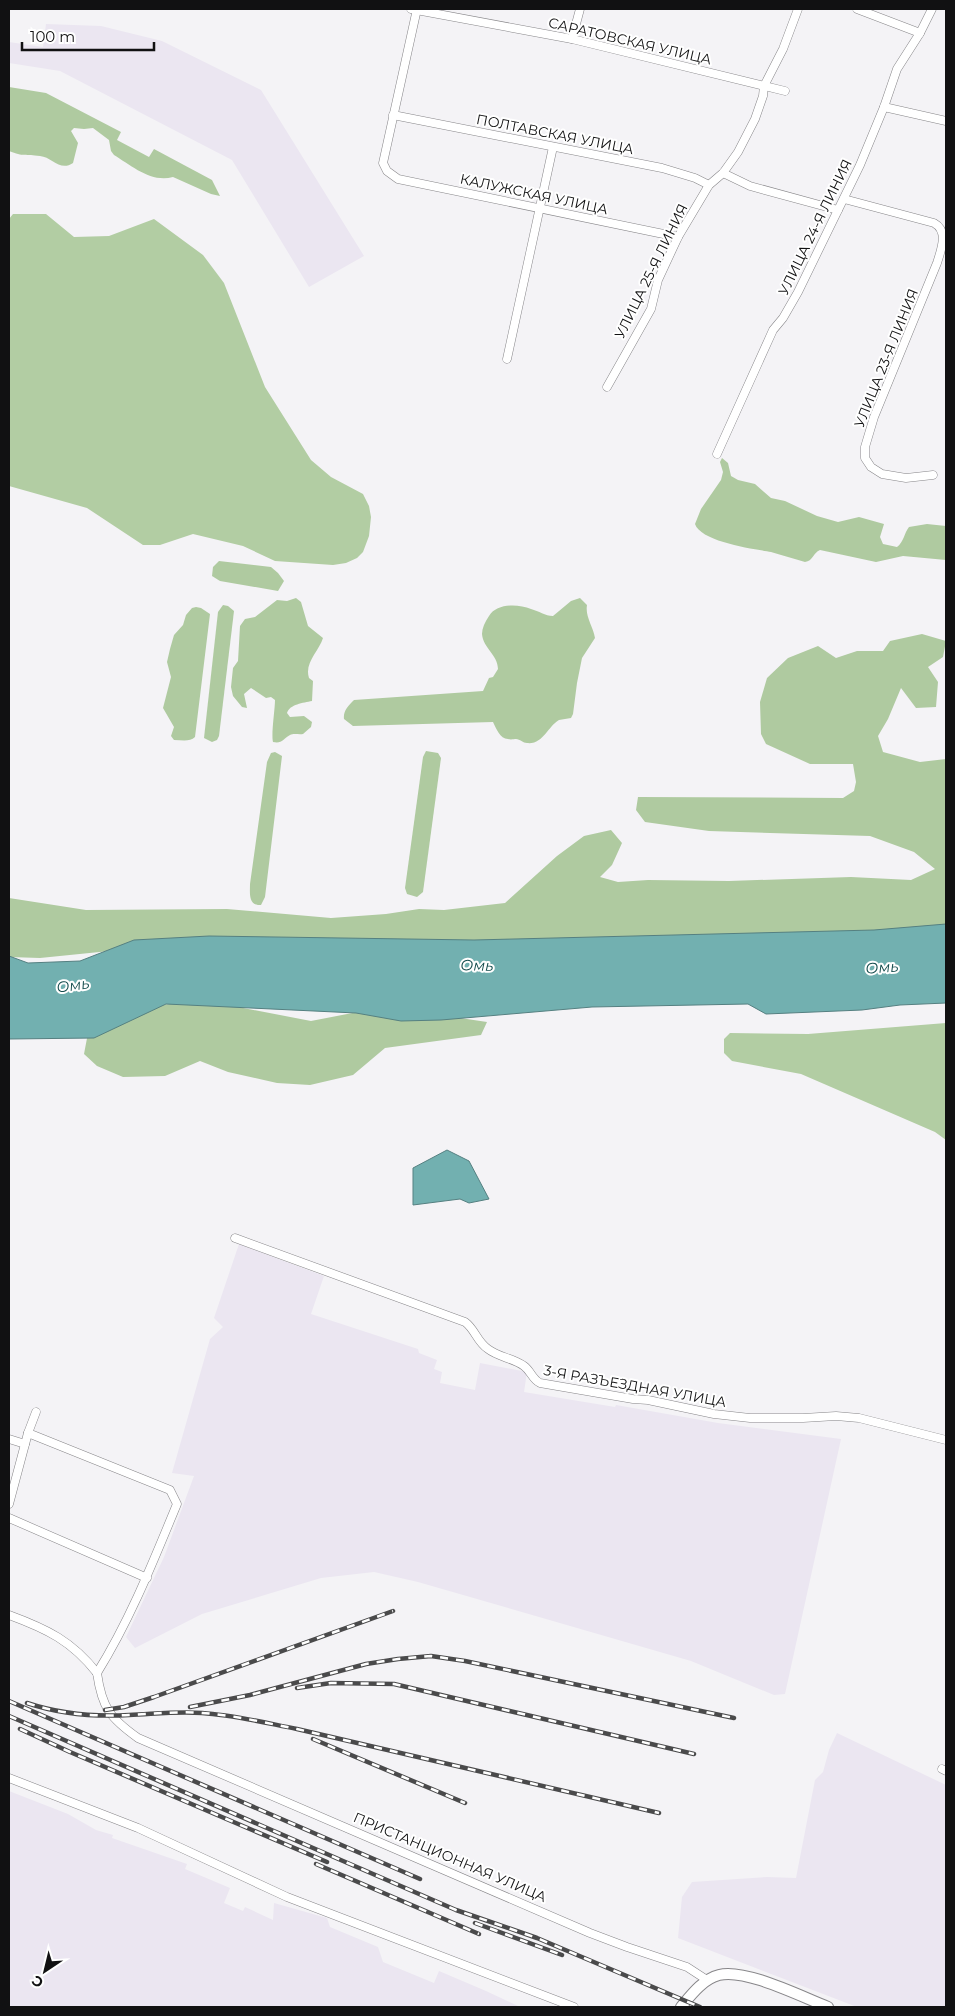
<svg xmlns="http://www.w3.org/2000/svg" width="955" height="2016" font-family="Montserrat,sans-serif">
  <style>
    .built { fill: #ebe6f1 }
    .green { fill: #b2cda3 }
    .forest { fill: #afcaa0 }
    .water { fill: #72b0b0; stroke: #558081 }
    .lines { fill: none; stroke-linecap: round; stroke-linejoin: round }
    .minor-casing { stroke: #878689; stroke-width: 9 }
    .secondary-casing { stroke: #878689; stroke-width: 12 }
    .minor { stroke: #fff; stroke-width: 8 }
    .secondary { stroke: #fff; stroke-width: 10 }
    .rail-casing { stroke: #4a4a4b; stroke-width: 4.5 }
    .rail { stroke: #fff; stroke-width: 2.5; stroke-dasharray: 8; stroke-linecap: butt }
    .labels { text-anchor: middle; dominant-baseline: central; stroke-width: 4; stroke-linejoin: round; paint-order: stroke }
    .street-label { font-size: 14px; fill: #111112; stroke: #fff }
    .water-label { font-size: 15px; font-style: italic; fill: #134b4c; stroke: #fff }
  </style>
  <rect width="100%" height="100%" fill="#f4f3f6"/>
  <g class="built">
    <path d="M46 24 101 26 162 41 261 90 364 256 309 287 232 160 60 71 9 63V42L43 47Z"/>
    <path d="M239 1244 324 1276 311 1314 418 1349 419 1353 437 1360 434 1369 442 1372 440 1383 475 1390 480 1363 527 1372 524 1392 615 1407 616 1405 718 1423 841 1439 785 1694 774 1695 691 1661 418 1582 374 1572 321 1578 202 1614 135 1648 126 1637 164 1557 194 1476 172 1473 210 1339 223 1327 214 1318Z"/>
    <path d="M837 1733 946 1785V2007H857L678 1938 682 1897 692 1882 767 1877 796 1878 815 1780 823 1772 829 1750Z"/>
    <path d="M9 1791 68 1814 96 1830 113 1835 112 1838 187 1864 185 1869 230 1888 224 1903 243 1911 245 1907 273 1920 274 1903 327 1918 330 1927 378 1947 383 1962 434 1983 439 1971 486 1991 520 2007H9Z"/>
  </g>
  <g class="green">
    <path d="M13 214H46L74 237 109 236 154 219 203 255 224 283 265 387 311 460 331 477 363 494 369 506 371 517 369 536 363 552 357 558 346 563 333 565 275 561 243 546 193 534 160 545H143L87 508 9 486V219Z"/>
    <path d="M946 1023V1140L935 1132 801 1074 732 1061 724 1053V1039L730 1033 808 1034Z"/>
  </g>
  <g class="forest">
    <path d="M9 87 46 93 121 132 117 140 149 157 154 149 212 180 220 196 211 194 173 177C151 183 132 166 114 155L111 151 109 140 93 128 84 129 74 128 71 131 78 143 73 163C60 172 52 157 40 156 25 154 24 157 9 151Z"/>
    <path d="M722 458 728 463 731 476 738 480 755 484 771 498 785 501 817 516 838 522 859 517 884 524 880 537 883 544 897 547C904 542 904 533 909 527L927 524 946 526V560L903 556 876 562 820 550C813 553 813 561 805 562 794 559 782 555 771 552 754 549 701 542 695 524L701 509 721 480 723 472 720 462Z"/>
    <path d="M219 561 271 567 278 573 284 581 278 591 220 581 212 576 213 567Z"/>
    <path d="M296 598 301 602 308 626 323 638C319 651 304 663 309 678L313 681 312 701C303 703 290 704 287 713L290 717 304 716 312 722 311 727 303 734C299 735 294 733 290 735 283 739 282 744 273 742 271 735 275 709 275 700L271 697 266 698 251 688 244 694 247 708 242 707 233 696 231 687 233 668 238 661 240 626 245 619 255 617 277 600 287 601Z"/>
    <path d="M580 598 587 605C585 617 593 626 595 638L582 658 577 683 573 714 571 718C567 719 563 719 559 720 548 726 543 745 527 743 523 743 520 739 516 739 514 739 511 740 508 739 500 739 496 728 493 722L353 726 344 719C343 711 348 706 354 700L483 691 489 678 493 677 498 669C498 655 483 648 482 634 482 628 485 622 489 616 497 603 518 604 531 609 539 611 545 616 553 616L571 601Z"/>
    <path d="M223 605 228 606 234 611 219 736 217 740 212 742 204 738 218 612Z"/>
    <path d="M196 607 201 608 210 614 195 737C190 742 182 740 174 740L171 736 174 727 163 708 171 677 167 662 170 649 174 635 183 625 186 615 192 608Z"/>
    <path d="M922 634 946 641 943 657 928 667 938 682 936 707 916 708 901 688 888 719 878 736 883 752 920 762 946 759V934L159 946 40 958 9 957V898L86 910 227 909 331 918 386 914 419 909 444 910 505 903 557 856 584 836 611 830 622 843 612 865 600 877 618 882 648 880 729 881 851 877 911 880 935 869 914 852 870 836 709 831 645 822 636 810 638 797 843 798 854 791 856 782 853 764H810L766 744 761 734 760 702 767 678 788 658 818 646 836 658 857 651H883L890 641Z"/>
    <path d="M426 751 438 753 441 758 423 892 417 897 407 894 405 888 423 757Z"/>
    <path d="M275 752 282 756 265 897 261 905C248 906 250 893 250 884L267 762 271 753Z"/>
    <path d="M202 1000 311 1021 373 1009 420 1012 487 1022 481 1035 385 1048 353 1075 310 1085 277 1083 228 1072 200 1061 165 1076 123 1077 97 1066 84 1054 88 1033 137 1008Z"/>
  </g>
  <g class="water">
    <path d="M946 924V1003L900 1005 862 1010 766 1014 748 1004 592 1007 441 1020 401 1021 356 1013 166 1004 94 1038 9 1039V956L28 963 80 961 134 940 209 936 474 940 874 930Z"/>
    <path d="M447 1150 469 1161 489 1199 469 1203 460 1199 413 1205V1168Z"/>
  </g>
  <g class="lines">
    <g class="minor-casing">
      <g id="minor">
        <path d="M411 9 572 39 785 91"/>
        <path d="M417 9 383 163 387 171 398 179 678 237"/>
        <path d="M857 9 920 33"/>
        <path d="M572 39 580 9"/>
        <path d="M884 107 946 121"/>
        <path d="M393 115 662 168 695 178 709 185"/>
        <path d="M723 173 750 186 838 210"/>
        <path d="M844 199 934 223C949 231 941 250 937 263L874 417 865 447V458L871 467 882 474 906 478 933 475"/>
        <path d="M507 359 553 147"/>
        <path d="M607 387 651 309 658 280 678 237 709 185 723 173 738 152 755 119 763 96 764 86 783 49 798 9"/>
        <path d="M717 454 773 330 783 318 798 292 860 165 884 107 897 69 920 33 932 9"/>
        <path d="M235 1238 465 1322C475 1329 477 1342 488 1349 498 1357 513 1358 524 1366 531 1371 532 1379 540 1383L633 1399 648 1400 714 1414 750 1418H803L836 1416 859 1418 946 1440"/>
        <path d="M28 1433 170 1490 177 1504C153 1562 130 1620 97 1673"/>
        <path d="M9 1439 25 1444"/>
        <path d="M9 1504 28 1433 36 1412"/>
        <path d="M9 1518 147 1578"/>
        <path d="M9 1615C47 1629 72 1641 97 1673"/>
        <path d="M97 1673C102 1708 110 1718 138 1738L590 1933 627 1947 687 1967 707 1980"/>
        <path d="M942 1769 946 1771"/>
        <path d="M9 1778 138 1828 287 1897 574 2007"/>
      </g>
    </g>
    <g class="secondary-casing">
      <path id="secondary" d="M681 2007C691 1995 703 1979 719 1975 745 1968 802 1997 828 2007"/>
    </g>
    <use href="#minor" class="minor"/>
    <use href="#secondary" class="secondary"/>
    <g class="rail-casing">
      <g id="rail">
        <path d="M297 1688 331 1683 394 1684 694 1754"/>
        <path d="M9 1701 420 1879"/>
        <path d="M27 1703C60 1714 95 1717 129 1715 154 1714 178 1711 202 1713 234 1715 266 1723 297 1729L659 1813"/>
        <path d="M190 1707 250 1695 366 1664 398 1659 431 1656 465 1661 734 1718"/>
        <path d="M105 1710 124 1707 154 1697 393 1611"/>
        <path d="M9 1716 456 1910 537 1938 700 2007"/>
        <path d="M20 1729 70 1752 327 1862"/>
        <path d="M313 1739 465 1803"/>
        <path d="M316 1864 479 1934"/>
        <path d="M475 1923 562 1955"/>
      </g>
    </g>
    <use href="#rail" class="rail"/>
  </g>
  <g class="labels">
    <g class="street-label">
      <text transform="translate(630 41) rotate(13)">САРАТОВСКАЯ УЛИЦА</text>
      <text transform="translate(555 134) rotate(11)">ПОЛТАВСКАЯ УЛИЦА</text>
      <text transform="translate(534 194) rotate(12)">КАЛУЖСКАЯ УЛИЦА</text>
      <text transform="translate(815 227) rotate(-64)">УЛИЦА 24-Я ЛИНИЯ</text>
      <text transform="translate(651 271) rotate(-64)">УЛИЦА 25-Я ЛИНИЯ</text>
      <text transform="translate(886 358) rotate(-68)">УЛИЦА 23-Я ЛИНИЯ</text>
      <text transform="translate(635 1386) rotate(10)">3-Я РАЗЪЕЗДНАЯ УЛИЦА</text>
      <text transform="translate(450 1857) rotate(23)">ПРИСТАНЦИОННАЯ УЛИЦА</text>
    </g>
    <g class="water-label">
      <text transform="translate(477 965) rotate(1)">Омь</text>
      <text transform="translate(882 967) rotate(-4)">Омь</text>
      <text transform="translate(73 985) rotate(-8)">Омь</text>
    </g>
  </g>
  <rect width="955" height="2016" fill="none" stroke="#111112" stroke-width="20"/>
  <g transform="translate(45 1971) rotate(215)" stroke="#ffffff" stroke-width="4" paint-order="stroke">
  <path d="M0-4L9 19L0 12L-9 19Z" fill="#111112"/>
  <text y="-8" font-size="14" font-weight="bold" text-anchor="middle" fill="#111112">С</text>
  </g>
  <path d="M22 42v8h132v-8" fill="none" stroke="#111112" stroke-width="2.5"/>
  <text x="30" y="42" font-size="15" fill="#111112" stroke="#ffffff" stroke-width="4" paint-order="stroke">100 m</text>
</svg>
